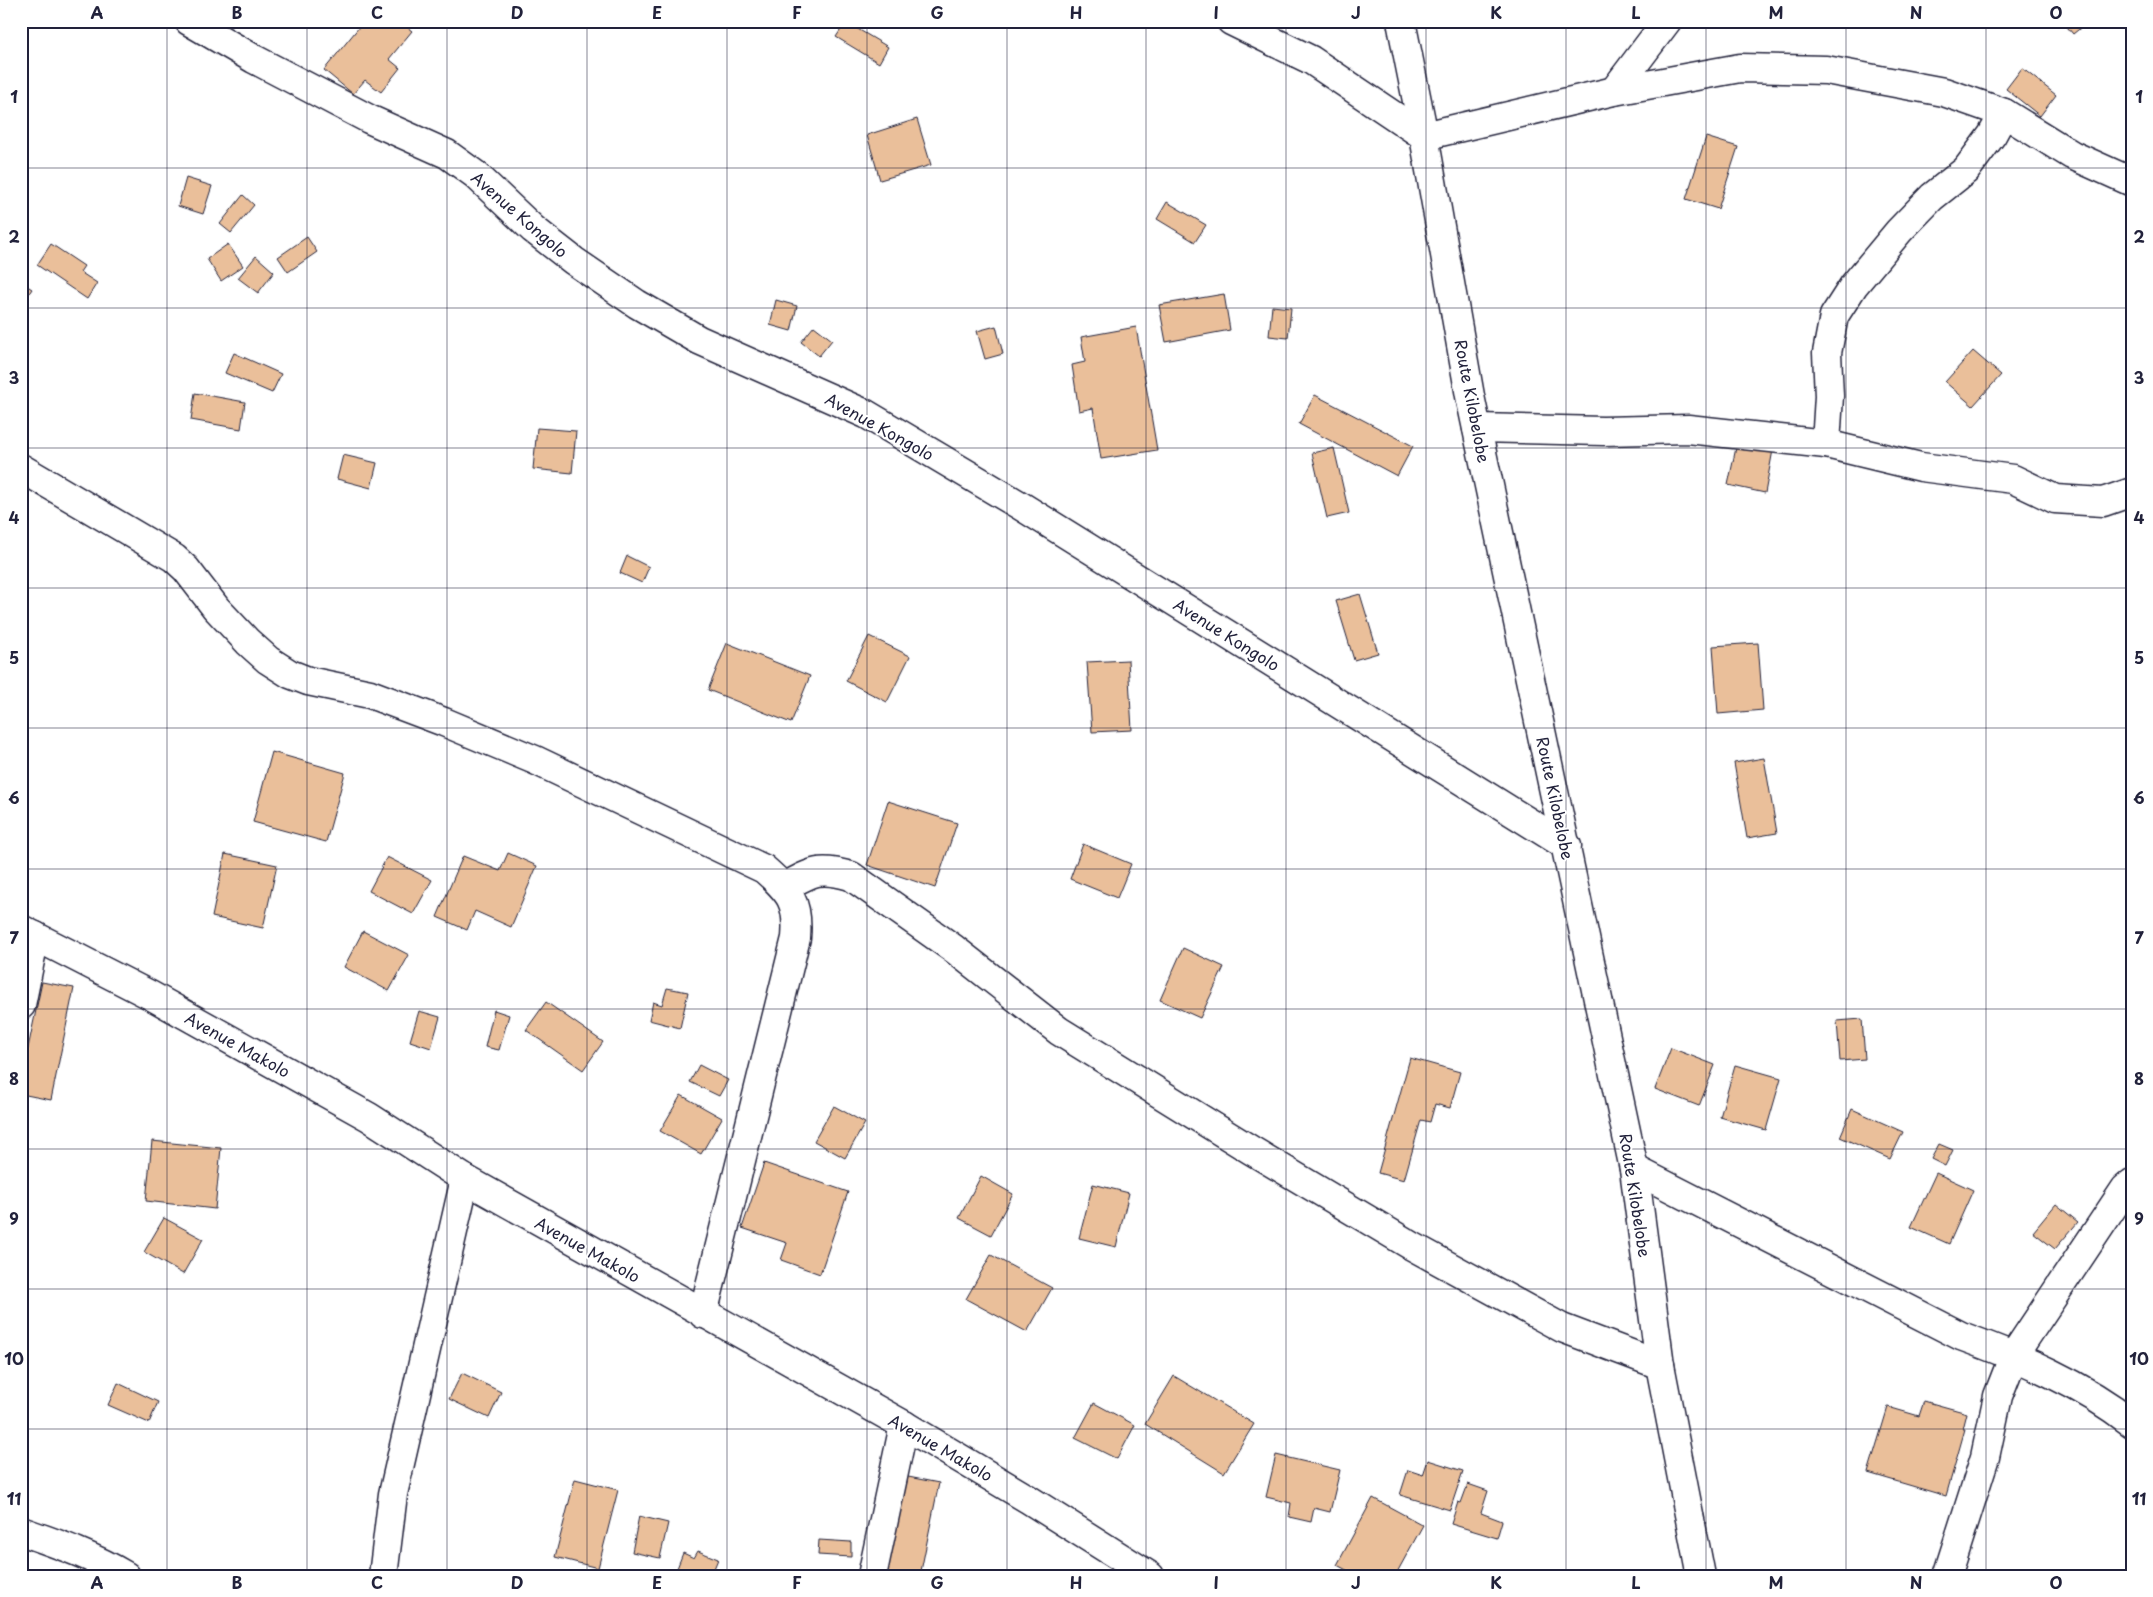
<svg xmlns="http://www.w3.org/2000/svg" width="2153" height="1597" font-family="'Playpen Sans',sans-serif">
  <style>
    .building { fill: #eabf9a; stroke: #22223b }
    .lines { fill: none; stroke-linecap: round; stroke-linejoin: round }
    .street-casing { stroke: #22223b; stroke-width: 31 }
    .street { stroke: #fff; stroke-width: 28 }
    .grid { fill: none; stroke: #22223b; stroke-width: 1; stroke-opacity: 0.55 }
    .labels { text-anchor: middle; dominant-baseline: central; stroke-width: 4; stroke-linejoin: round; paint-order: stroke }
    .street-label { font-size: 16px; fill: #22223b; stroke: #fff }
    .neatline { fill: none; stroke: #22223b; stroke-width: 2 }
    .grid-label { font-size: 16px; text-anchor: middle; font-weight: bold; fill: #22223b }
  </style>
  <rect width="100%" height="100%" fill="#fff"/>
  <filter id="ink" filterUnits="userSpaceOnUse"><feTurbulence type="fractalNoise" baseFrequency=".02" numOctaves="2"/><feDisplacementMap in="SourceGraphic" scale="10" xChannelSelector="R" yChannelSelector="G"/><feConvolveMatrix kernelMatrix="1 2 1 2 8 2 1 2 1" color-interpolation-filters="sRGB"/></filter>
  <g filter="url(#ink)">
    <g class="building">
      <path d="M364 21H399L412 31 389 59 400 68 381 92 365 80 353 94 324 70Z"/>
      <path d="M2062 21H2089L2073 34Z"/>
      <path d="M846 22 888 47 879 63 836 37Z"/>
      <path d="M2022 68 2056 95 2040 116 2006 89Z"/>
      <path d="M917 119 931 165 880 180 867 135Z"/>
      <path d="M1706 137 1738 147 1718 209 1686 199Z"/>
      <path d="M186 178 212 186 203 214 178 206Z"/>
      <path d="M243 195 254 205 231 233 220 224Z"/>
      <path d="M1167 202 1206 225 1195 242 1157 219Z"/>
      <path d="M307 237 317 252 288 272 278 257Z"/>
      <path d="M51 244 84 266 80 272 97 283 87 299 37 265Z"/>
      <path d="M228 244 243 266 221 281 207 259Z"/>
      <path d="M256 256 274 272 258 293 238 278Z"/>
      <path d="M21 282 32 289 21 305Z"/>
      <path d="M1224 294 1230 330 1166 342 1159 305Z"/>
      <path d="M776 300 797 306 791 331 770 325Z"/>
      <path d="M1272 306 1291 308 1288 338 1269 336Z"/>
      <path d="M814 326 832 340 819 356 801 342Z"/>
      <path d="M996 326 1003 354 985 359 977 331Z"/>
      <path d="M1136 327 1157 450 1101 459 1093 408 1079 411 1072 365 1085 362 1081 337Z"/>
      <path d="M1973 351 2001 375 1973 406 1945 382Z"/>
      <path d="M234 353 281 374 272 393 225 373Z"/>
      <path d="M195 393 245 402 241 429 191 420Z"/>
      <path d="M1315 395 1413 446 1397 476 1299 424Z"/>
      <path d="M537 428 576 431 572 473 533 469Z"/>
      <path d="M1737 443 1773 450 1765 493 1728 485Z"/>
      <path d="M1334 448 1349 513 1327 518 1312 453Z"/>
      <path d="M343 455 377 463 371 488 337 479Z"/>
      <path d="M627 556 649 567 642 583 620 573Z"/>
      <path d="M1360 594 1378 653 1354 660 1336 601Z"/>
      <path d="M869 636 910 656 887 702 846 681Z"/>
      <path d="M727 643 810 676 791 723 708 690Z"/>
      <path d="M1758 643 1763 710 1718 714 1713 646Z"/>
      <path d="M1128 660 1132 730 1092 732 1087 662Z"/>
      <path d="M272 752 345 773 326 842 253 822Z"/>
      <path d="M1764 758 1777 833 1747 838 1734 763Z"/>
      <path d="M888 801 957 823 935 888 867 865Z"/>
      <path d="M1083 844 1131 864 1117 898 1070 879Z"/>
      <path d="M508 853 537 866 511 927 475 911 467 930 437 917 463 856 500 871Z"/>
      <path d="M225 854 277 865 263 928 212 917Z"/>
      <path d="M387 857 432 880 413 914 369 891Z"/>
      <path d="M363 931 409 955 389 991 344 967Z"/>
      <path d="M1183 948 1224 967 1200 1018 1160 1000Z"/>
      <path d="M42 982 74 988 51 1100 21 1094V1081Z"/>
      <path d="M667 988 688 992 680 1028 649 1020 653 1002 662 1005Z"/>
      <path d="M546 1002 603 1042 583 1070 526 1030Z"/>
      <path d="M494 1010 509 1015 499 1050 485 1047Z"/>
      <path d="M419 1011 440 1017 431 1048 410 1041Z"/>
      <path d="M1862 1019 1865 1059 1840 1061 1837 1021Z"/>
      <path d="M1671 1048 1715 1065 1699 1106 1655 1089Z"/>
      <path d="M1410 1058 1460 1072 1450 1108 1435 1104 1430 1122 1421 1120 1404 1180 1378 1173Z"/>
      <path d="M699 1065 728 1080 719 1096 690 1082Z"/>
      <path d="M1735 1065 1781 1078 1766 1130 1720 1117Z"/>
      <path d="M681 1095 722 1118 701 1154 660 1131Z"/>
      <path d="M834 1106 865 1123 845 1158 814 1141Z"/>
      <path d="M1852 1109 1903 1132 1890 1159 1840 1137Z"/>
      <path d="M152 1141 221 1148 215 1209 146 1201Z"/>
      <path d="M1939 1144 1953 1150 1945 1166 1931 1159Z"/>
      <path d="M764 1163 848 1192 820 1274 781 1260 787 1243 742 1228Z"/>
      <path d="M1936 1173 1973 1190 1949 1244 1911 1227Z"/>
      <path d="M981 1176 1013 1194 991 1235 959 1218Z"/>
      <path d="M1093 1184 1129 1193 1116 1247 1079 1238Z"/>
      <path d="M2056 1204 2078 1222 2055 1249 2033 1232Z"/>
      <path d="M164 1218 203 1239 183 1274 144 1252Z"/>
      <path d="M991 1255 1052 1288 1027 1332 966 1299Z"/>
      <path d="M462 1373 501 1392 489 1418 449 1399Z"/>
      <path d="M1174 1376 1254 1424 1224 1473 1145 1424Z"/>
      <path d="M118 1383 158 1402 149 1423 108 1405Z"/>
      <path d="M1924 1401 1967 1413 1963 1429H1965L1946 1496 1868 1473 1888 1407 1919 1416Z"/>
      <path d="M1094 1403 1135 1425 1117 1459 1075 1438Z"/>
      <path d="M1276 1455 1340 1470 1330 1512 1314 1508 1311 1522 1289 1517 1291 1503 1266 1497Z"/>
      <path d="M1428 1460 1463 1471 1450 1510 1400 1495 1408 1470 1423 1475Z"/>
      <path d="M898 1475 939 1483 920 1576H878Z"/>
      <path d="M575 1479 618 1490 598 1568 555 1557Z"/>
      <path d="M1468 1484 1488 1491 1481 1513 1502 1521 1497 1538 1451 1524 1458 1502 1461 1503Z"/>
      <path d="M1373 1498 1423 1525 1395 1576H1358L1337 1565Z"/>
      <path d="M639 1516 668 1523 660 1558 632 1552Z"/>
      <path d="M819 1540 851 1542V1557L818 1555Z"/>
      <path d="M698 1551 718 1559 711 1576H674L683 1553 694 1558Z"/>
    </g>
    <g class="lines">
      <g class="street-casing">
        <g id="street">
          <path d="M189 21 254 59 369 119 447 154 476 175 533 229 574 261 637 304 699 340 866 414 1021 506 1567 846"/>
          <path d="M1231 21 1311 60 1424 136 1614 91 1740 68 1826 70 1944 92 2004 113 2072 155 2132 182"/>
          <path d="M1401 21 1424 136 1470 396 1634 1169 1660 1365 1701 1576"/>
          <path d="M1614 91 1667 21"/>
          <path d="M1477 428 1603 431 1688 429 1826 444 1921 467 2013 479 2055 499 2103 502 2132 492"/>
          <path d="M1826 444 1829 396 1827 353 1834 316 1854 285 1899 231 1932 197 1966 170 1992 135 2004 113"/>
          <path d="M21 468 174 558 186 569 216 608 248 642 268 660 290 674 308 681 370 694 444 722 535 760 764 869C790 892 799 902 796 938L703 1314"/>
          <path d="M785 887C813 871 820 867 851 876L954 949 1059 1031 1251 1150 1412 1246 1562 1328 1660 1365"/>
          <path d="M21 929 150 995 369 1117 465 1179 904 1425 1028 1499 1150 1576"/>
          <path d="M21 1005 35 936"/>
          <path d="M1634 1169 1961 1336C2021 1358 2081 1383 2132 1423"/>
          <path d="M21 1531C58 1544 93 1556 126 1576"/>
          <path d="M383 1576 393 1494 465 1179"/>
          <path d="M872 1576 904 1425"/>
          <path d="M1947 1576 1985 1457 1998 1396 2014 1355 2125 1189 2132 1183"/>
        </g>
      </g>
      <use href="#street" class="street"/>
    </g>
  </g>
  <path class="grid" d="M167 21V1576M307 21V1576M447 21V1576M587 21V1576M727 21V1576M867 21V1576M1007 21V1576M1146 21V1576M1286 21V1576M1426 21V1576M1566 21V1576M1706 21V1576M1846 21V1576M1986 21V1576M21 168H2132M21 308H2132M21 448H2132M21 588H2132M21 728H2132M21 869H2132M21 1009H2132M21 1149H2132M21 1289H2132M21 1429H2132"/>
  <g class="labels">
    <g class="street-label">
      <text transform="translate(520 214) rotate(41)">Avenue Kongolo</text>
      <text transform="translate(1473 401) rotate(79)">Route Kilobelobe</text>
      <text transform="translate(880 426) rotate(29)">Avenue Kongolo</text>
      <text transform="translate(1227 634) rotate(32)">Avenue Kongolo</text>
      <text transform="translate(1556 798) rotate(78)">Route Kilobelobe</text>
      <text transform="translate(238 1044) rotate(29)">Avenue Makolo</text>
      <text transform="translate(1636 1195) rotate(81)">Route Kilobelobe</text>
      <text transform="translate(588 1249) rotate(29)">Avenue Makolo</text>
      <text transform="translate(941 1447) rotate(30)">Avenue Makolo</text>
    </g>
  </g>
  <rect width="2153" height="1597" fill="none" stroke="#fff" stroke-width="55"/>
  <rect x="28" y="28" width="2098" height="1542" class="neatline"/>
  <g class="grid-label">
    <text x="97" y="19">A</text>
    <text x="237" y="19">B</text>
    <text x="377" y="19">C</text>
    <text x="517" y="19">D</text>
    <text x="657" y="19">E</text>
    <text x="797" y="19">F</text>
    <text x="937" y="19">G</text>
    <text x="1076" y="19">H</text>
    <text x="1216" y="19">I</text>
    <text x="1356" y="19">J</text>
    <text x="1496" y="19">K</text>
    <text x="1636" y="19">L</text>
    <text x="1776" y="19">M</text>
    <text x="1916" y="19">N</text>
    <text x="2056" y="19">O</text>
    <text x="14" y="103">1</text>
    <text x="2139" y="103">1</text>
    <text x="14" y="243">2</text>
    <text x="2139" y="243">2</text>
    <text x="14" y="384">3</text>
    <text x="2139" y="384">3</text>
    <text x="14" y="524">4</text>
    <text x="2139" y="524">4</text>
    <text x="14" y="664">5</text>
    <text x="2139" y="664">5</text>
    <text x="14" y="804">6</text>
    <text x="2139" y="804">6</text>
    <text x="14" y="944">7</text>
    <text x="2139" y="944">7</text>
    <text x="14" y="1085">8</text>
    <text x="2139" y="1085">8</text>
    <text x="14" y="1225">9</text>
    <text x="2139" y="1225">9</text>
    <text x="14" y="1365">10</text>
    <text x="2139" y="1365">10</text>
    <text x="14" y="1505">11</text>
    <text x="2139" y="1505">11</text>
    <text x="97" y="1589">A</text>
    <text x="237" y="1589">B</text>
    <text x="377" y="1589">C</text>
    <text x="517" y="1589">D</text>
    <text x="657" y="1589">E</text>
    <text x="797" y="1589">F</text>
    <text x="937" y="1589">G</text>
    <text x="1076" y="1589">H</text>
    <text x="1216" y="1589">I</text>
    <text x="1356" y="1589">J</text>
    <text x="1496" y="1589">K</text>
    <text x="1636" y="1589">L</text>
    <text x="1776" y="1589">M</text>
    <text x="1916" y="1589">N</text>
    <text x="2056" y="1589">O</text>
  </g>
</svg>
